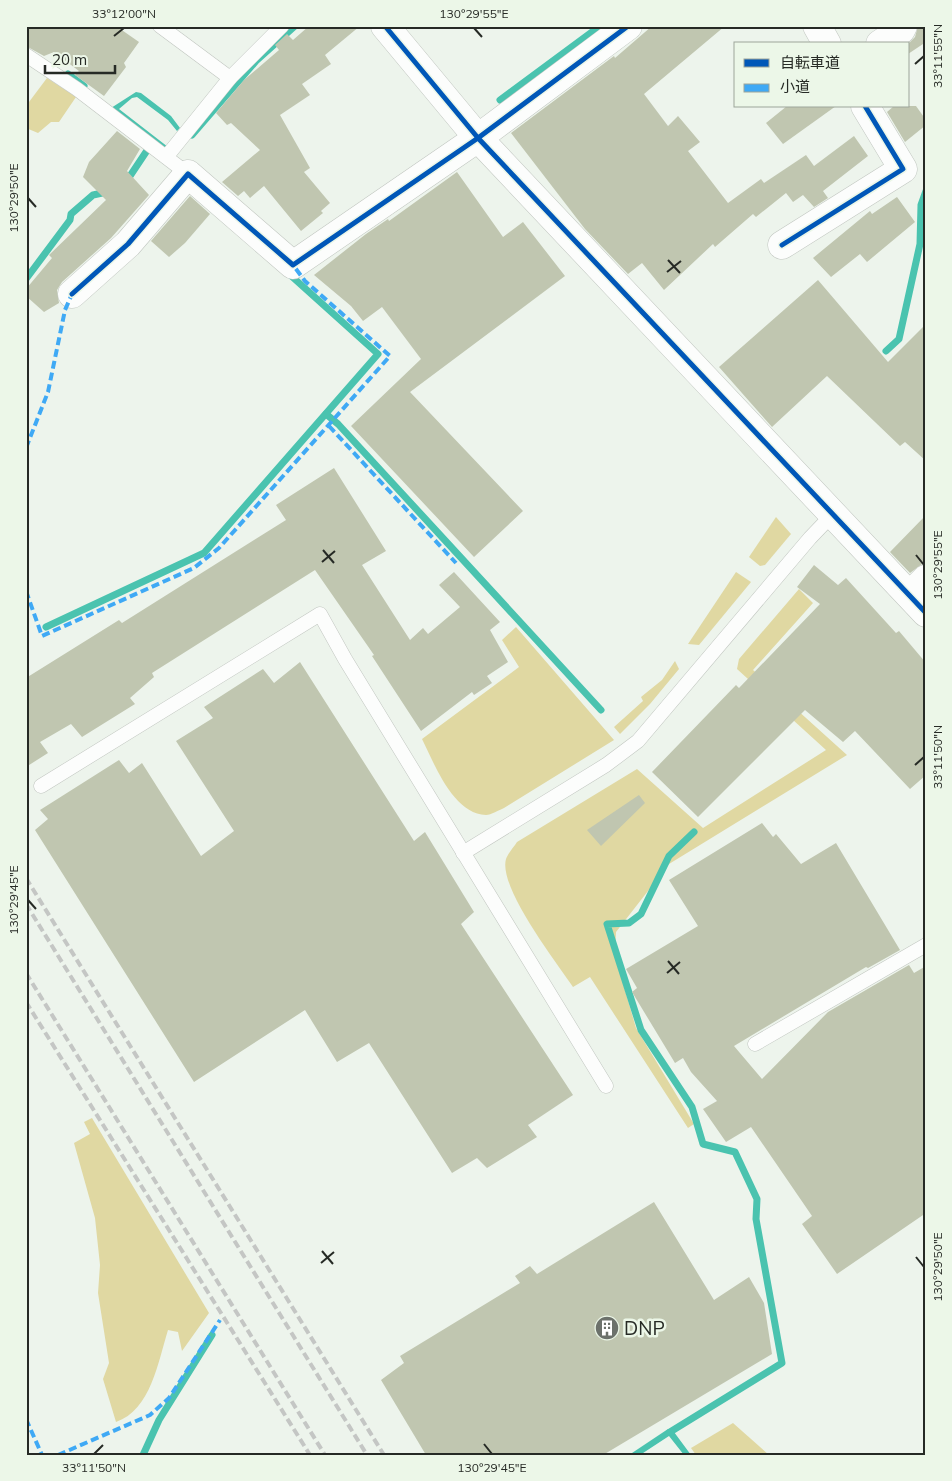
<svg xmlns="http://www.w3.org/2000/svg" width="952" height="1481" font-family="Mulish,'Noto Sans JP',sans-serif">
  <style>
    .green { fill: #e0d8a2 }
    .water { fill: #4ac3af }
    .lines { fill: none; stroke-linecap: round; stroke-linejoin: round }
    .stream { stroke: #4ac3af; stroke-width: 7 }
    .building { fill: #c0c6b0 }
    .service-casing { stroke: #c1c6c0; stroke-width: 15 }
    .minor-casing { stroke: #c1c6c0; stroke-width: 29 }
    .service { stroke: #fcfdfc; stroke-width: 14 }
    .minor { stroke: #fcfdfc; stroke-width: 28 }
    .rail { stroke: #c4c6c4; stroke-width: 4; stroke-dasharray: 8 4; stroke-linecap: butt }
    .quiet { stroke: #3fa9f5; stroke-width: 4; stroke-dasharray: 8 4; stroke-linecap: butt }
    .cycleway-casing { stroke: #ecf7e8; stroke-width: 8 }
    .cycleway { stroke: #0057b8; stroke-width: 5 }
    .ticks { fill: none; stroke: #262a25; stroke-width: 2 }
    .labels { text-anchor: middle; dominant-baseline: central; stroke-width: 5; stroke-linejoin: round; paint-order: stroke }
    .poi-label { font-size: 19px; fill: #262a25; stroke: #ecf7e8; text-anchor: start }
    .neatline { fill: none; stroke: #262a25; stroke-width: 2 }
    .ticks-label { font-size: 12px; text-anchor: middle; fill: #262a25 }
  </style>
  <rect width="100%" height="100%" fill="#edf4ec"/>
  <g class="green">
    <path d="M47 78 76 97 59 122H51L38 133 26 128V106Z"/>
    <path d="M776 517 791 534 765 565 760 566 749 557Z"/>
    <path d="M736 572 751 582 699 645 688 644Z"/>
    <path d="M799 589 813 603 753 670 847 755 669 864 616 932 615 956 636 1028 694 1124 688 1128 590 977 573 987C556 962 498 887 506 859 508 853 514 847 517 842L637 769 703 828 826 750 737 669 739 659Z"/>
    <path d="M516 627 614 740 504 808C499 810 491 815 486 815 453 814 434 763 422 739L519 667 502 640Z"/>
    <path d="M675 661 679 669 650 704 620 734 614 727 643 701 641 697 662 680Z"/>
    <path d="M92 1118 209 1313 182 1351 178 1332 168 1330C158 1362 151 1410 116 1422L103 1379 109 1363 98 1293 100 1265 95 1218 74 1143 90 1134 84 1122Z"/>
    <path d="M733 1423 769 1455H696L691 1448Z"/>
  </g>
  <g class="water">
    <path d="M136 92 141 93 171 116 180 128 177 131 168 120 137 97 132 98 119 109 168 147 165 150 156 141 111 108Z"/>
    <path d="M668 1429 674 1432 691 1455H684L669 1436 640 1455H629Z"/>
  </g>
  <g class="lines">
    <g class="stream">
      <path d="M68 74 84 86"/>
      <path d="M500 100 600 26"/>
      <path d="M192 135 256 61 295 26"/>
      <path d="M126 182 148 149"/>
      <path d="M26 279 70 220 71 214 93 195 107 192"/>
      <path d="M886 351 899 339 920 244 921 205 926 191"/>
      <path d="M326 414 338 424 601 710"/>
      <path d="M46 627 204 553 378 354 288 273"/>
      <path d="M670 1432 782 1363 756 1219 757 1199 735 1152 703 1144 692 1107 641 1030 607 924 629 923 641 914 669 856 694 832"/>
      <path d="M143 1455 159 1420 212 1335"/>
    </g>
  </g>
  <g class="building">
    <path d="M26 26H116L139 42 124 63 126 67 104 96 75 75 79 71 54 52 44 56 26 46Z"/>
    <path d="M309 26H360L325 55 331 64 302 84 310 95 280 115 310 168 304 172 330 203 321 211 323 213 301 231 264 186 250 198 244 191 238 196 222 182 260 150 231 123 227 125 216 113 244 80 279 50 275 45 287 34 293 40Z"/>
    <path d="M652 26H725L644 94 668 126 678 116 700 142 688 151 728 203 761 179 764 183 806 155 814 166 854 136 868 156 823 191 828 198 814 207 803 195 793 202 786 193 756 217 753 214 715 247 713 244 664 290 642 263 628 274 585 229 511 133 614 56 615 58Z"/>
    <path d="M918 26H926V42L908 54V44L915 37Z"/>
    <path d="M787 106H836L783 144 766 123Z"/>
    <path d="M894 106H916L926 120V125L905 142 887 112Z"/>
    <path d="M117 131 140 149 127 171 149 195 111 238 62 282 57 290 59 303 44 312 26 296V289L52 258 49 255 106 200 83 177 89 162Z"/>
    <path d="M457 172 503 237 523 222 565 276 410 392 523 511 474 557 351 426 421 359 382 307 363 321 351 306 314 275 366 234 388 219 389 221Z"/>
    <path d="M190 196 210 214 185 243 169 257 151 241Z"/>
    <path d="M897 197 915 222 867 262 860 254 831 277 813 258 870 211 872 214Z"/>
    <path d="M818 280 888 362 926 324V461L905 442 900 446 827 376 772 427 719 367Z"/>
    <path d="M334 468 386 551 362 565 410 640 423 628 428 634 460 607 439 585 454 572 500 622 490 630 508 662 487 676 492 683 474 695 472 692 421 731 372 656 374 655 315 570 152 673 154 677 130 698 135 704 82 737 71 724 40 742 48 753 26 767V678L119 620 122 623 286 520 276 505Z"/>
    <path d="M926 515V564H922L910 573 890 552Z"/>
    <path d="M814 565 838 585 846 578 896 633 899 631 926 663V775L910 789 855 731 843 742 805 710 698 817 652 772 736 685 739 688 820 604 797 587Z"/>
    <path d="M300 662 414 841 425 832 474 912 461 924 573 1095 528 1125 537 1137 487 1168 477 1158 452 1173 369 1043 337 1062 305 1010 194 1082 35 830 48 819 40 810 119 760 129 773 142 763 201 856 234 831 176 741 213 718 204 707 263 669 274 683Z"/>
    <path d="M639 795 645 803 601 846 587 830Z"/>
    <path d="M762 823 773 837 776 834 801 864 836 843 900 950 868 968 866 967 734 1046 762 1079 828 1012 909 965 914 973 926 966V1213L837 1274 802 1224 812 1216 751 1127 726 1142 703 1109 717 1101 691 1072 683 1058 675 1063 632 992 637 988 626 969 698 926 669 880Z"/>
    <path d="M654 1202 714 1300 749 1277 764 1303 772 1354 603 1455H426L381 1380 404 1363 400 1356 520 1283 515 1276 530 1266 537 1274Z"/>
  </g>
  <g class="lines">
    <g class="service-casing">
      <g id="service">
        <path d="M160 26 230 78"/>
        <path d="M26 55 77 89 188 174"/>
        <path d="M167 156 230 78 282 26"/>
        <path d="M41 786 320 614 345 659 606 1086"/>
        <path d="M463 853 606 765 638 741 810 538 833 514"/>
        <path d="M755 1044 926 945"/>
      </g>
    </g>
    <g class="minor-casing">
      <g id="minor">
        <path d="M385 26 478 138 926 613"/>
        <path d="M817 26 827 44"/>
        <path d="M880 44 901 30 903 26"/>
        <path d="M782 245 903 169 865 106"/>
        <path d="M72 294 128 244 188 174 293 265 478 138 628 26"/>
        <path d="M910 595 926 579"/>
      </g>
    </g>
    <use href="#service" class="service"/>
    <use href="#minor" class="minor"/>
    <g class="rail">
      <path d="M26 878 384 1455"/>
      <path d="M26 904 367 1455"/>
      <path d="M26 973 325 1455"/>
      <path d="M26 1002 310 1455"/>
    </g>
    <g class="quiet">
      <path d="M329 426 456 563"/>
      <path d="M26 448 48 392 65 310 72 294"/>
      <path d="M26 591 42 636 194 568 219 548 390 356 305 281 293 265"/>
      <path d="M26 1419 42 1455"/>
      <path d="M58 1455 150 1415 169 1398 220 1320"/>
    </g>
    <g class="cycleway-casing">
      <g id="cycleway">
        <path d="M385 26 478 138 926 613"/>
        <path d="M782 245 903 169 865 106"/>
        <path d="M72 294 128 244 188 174 293 265 478 138 628 26"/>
      </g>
    </g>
    <use href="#cycleway" class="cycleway"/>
  </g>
  <path class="ticks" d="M474 28 482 37M114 36 124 28M915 64 924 56M28 198 36 207M668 260 680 273M667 272 681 261M323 550 334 563M916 555 924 565M322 562 335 551M915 765 924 757M28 900 36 909M668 961 679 974M667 973 680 962M322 1251 333 1264M916 1257 924 1267M321 1263 334 1252M484 1444 492 1454M94 1454 103 1445"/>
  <defs>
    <g id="building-disc" transform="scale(1.25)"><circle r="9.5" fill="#6c716b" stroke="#ecf7e8"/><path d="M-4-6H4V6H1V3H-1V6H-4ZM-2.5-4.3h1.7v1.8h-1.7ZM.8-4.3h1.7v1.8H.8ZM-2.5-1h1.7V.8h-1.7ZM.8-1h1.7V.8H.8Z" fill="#fff"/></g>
  </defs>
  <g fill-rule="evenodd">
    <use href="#building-disc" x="607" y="1328"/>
  </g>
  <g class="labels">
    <g class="poi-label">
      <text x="624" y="1328">DNP</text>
    </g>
  </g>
  <rect width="952" height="1481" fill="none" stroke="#ecf7e8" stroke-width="55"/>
  <rect x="734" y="42" width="175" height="65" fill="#ecf7e8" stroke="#9da59a"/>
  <rect x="744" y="59" width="25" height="8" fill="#0057b8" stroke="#9da59a"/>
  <text x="780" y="68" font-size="15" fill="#262a25">自転車道</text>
  <rect x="744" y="84" width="25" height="8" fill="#3fa9f5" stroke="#9da59a"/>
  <text x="780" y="92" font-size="15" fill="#262a25">小道</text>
  <path d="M45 65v8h70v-8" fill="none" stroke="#262a25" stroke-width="2.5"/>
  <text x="52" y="65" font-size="15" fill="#262a25" stroke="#ecf7e8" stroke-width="4" paint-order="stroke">20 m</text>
  <rect x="28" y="28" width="896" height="1426" class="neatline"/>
  <g class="ticks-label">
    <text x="124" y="18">33°12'00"N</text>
    <text x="474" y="18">130°29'55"E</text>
    <text transform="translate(938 56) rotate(-90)" y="4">33°11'55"N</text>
    <text transform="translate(14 198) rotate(-90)" y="4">130°29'50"E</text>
    <text transform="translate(938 565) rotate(-90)" y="4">130°29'55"E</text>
    <text transform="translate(938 757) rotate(-90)" y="4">33°11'50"N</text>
    <text transform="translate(14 900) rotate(-90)" y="4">130°29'45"E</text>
    <text transform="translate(938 1267) rotate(-90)" y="4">130°29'50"E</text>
    <text x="94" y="1472">33°11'50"N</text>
    <text x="492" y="1472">130°29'45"E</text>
  </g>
</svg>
